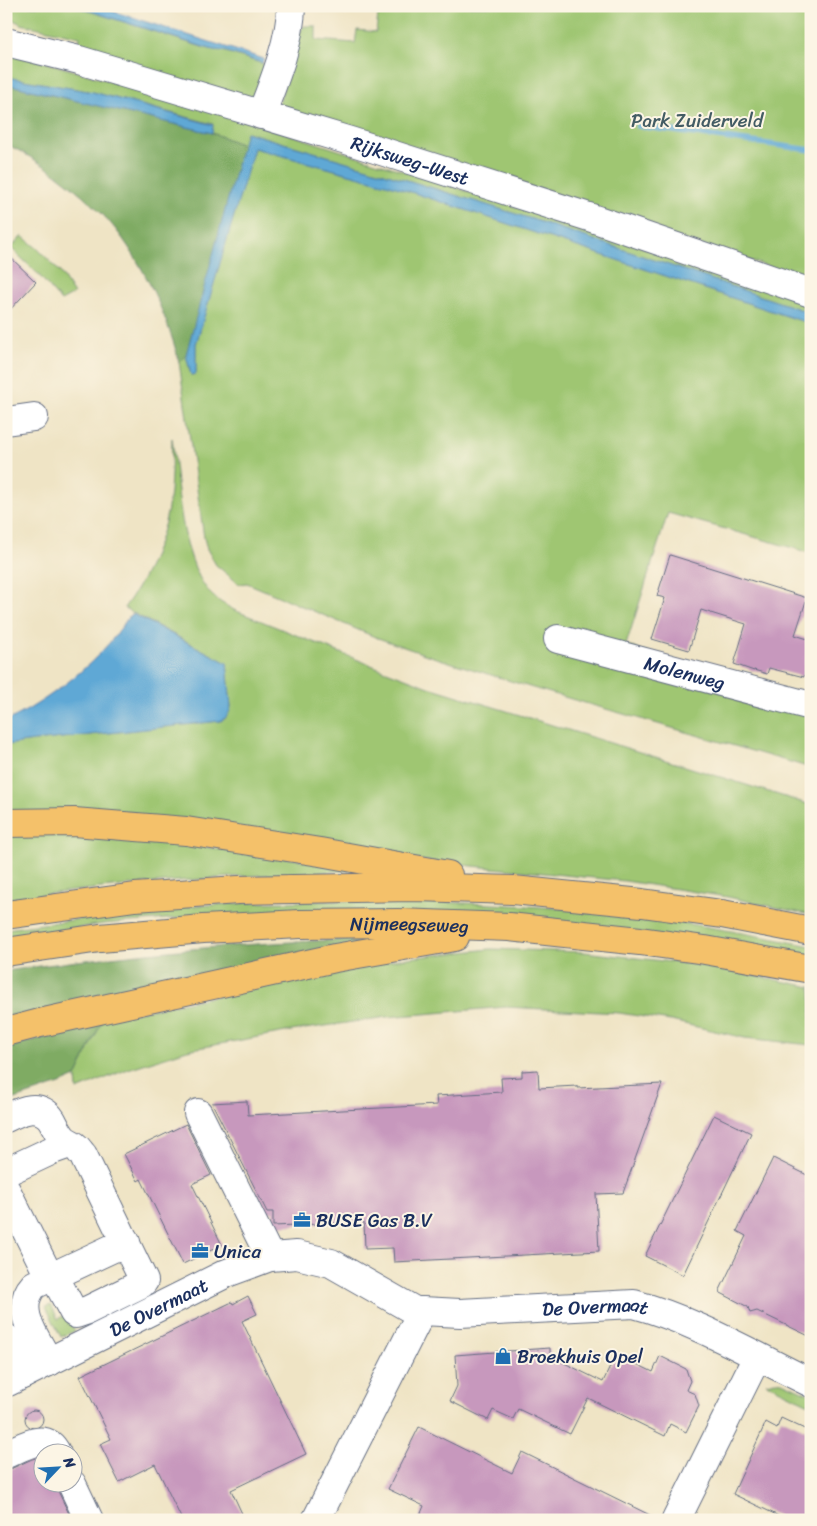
<svg xmlns="http://www.w3.org/2000/svg" width="817" height="1526" font-family="Sriracha,sans-serif">
  <style>
    .green { fill: #9fc672; stroke: #5d7a68 }
    .forest { fill: #7fab64; stroke: #4d6d61 }
    .water { fill: #5ea8d5; stroke: #3c6c9a }
    .lines { fill: none; stroke-linecap: round; stroke-linejoin: round }
    .stream { stroke: #5ea8d5; stroke-width: 5.5 }
    .building { fill: #c798bd }
    .minor-casing { stroke: #656e82; stroke-width: 30 }
    .highway-casing { stroke: #656e82; stroke-width: 30 }
    .minor { stroke: #fff; stroke-width: 28 }
    .highway { stroke: #f4c16a; stroke-width: 28 }
    .labels { text-anchor: middle; dominant-baseline: central; stroke-width: 4; stroke-linejoin: round; paint-order: stroke }
    .park-label { font-size: 19px; fill: #435c64; stroke: #fcf5e5 }
    .street-label { font-size: 19px; fill: #1b2f5e; stroke: #fcf5e5 }
    .poi-label { font-size: 19px; fill: #1b2f5e; stroke: #fcf5e5; text-anchor: start }
  </style>
  <rect width="100%" height="100%" fill="#fcf5e5"/>
  <filter id="ink" filterUnits="userSpaceOnUse"><feTurbulence type="fractalNoise" baseFrequency=".02" numOctaves="2"/><feDisplacementMap in="SourceGraphic" scale="10" xChannelSelector="R" yChannelSelector="G"/><feConvolveMatrix kernelMatrix="1 2 1 2 8 2 1 2 1" color-interpolation-filters="sRGB"/></filter>
  <filter id="wash" filterUnits="userSpaceOnUse"><feTurbulence type="fractalNoise" baseFrequency=".0096" numOctaves="4" result="noise"/><feDisplacementMap in="SourceGraphic" scale="20" xChannelSelector="R" yChannelSelector="G"/><feGaussianBlur stdDeviation="1.12" result="paint"/><feColorMatrix in="noise" values="0 0 0 0 0 0 0 0 0 0 0 0 0 0 0 0 0 1.4 0 .05"/><feComposite in="paint" operator="in"/></filter>
  <g filter="url(#wash)">
    <rect width="100%" height="100%" fill="#efe4c5"/>
    <g class="green">
      <path d="M6 6H74L205 48 223 51 270 66 253 100 141 69 79 42 80 37 21 24 6 16Z"/>
      <path d="M379 6H811V280L282 112 279 104 297 36 304 26H316V40L355 43 357 30 376 32Z"/>
      <path d="M6 51 244 120 811 301V313L538 221 394 176 247 132 243 145 212 133 213 124 93 92 6 77Z"/>
      <path d="M254 148 390 185 811 324V553L668 513 626 645 811 714V768L533 688 430 656 375 637 247 583 239 584 216 565 207 549 204 538 179 362 186 355 191 375 196 374V344Z"/>
      <path d="M22 236 38 249 60 272 74 294 61 301 38 274 11 248Z"/>
      <path d="M172 438C178 482 180 557 209 592 216 600 225 605 234 610 299 636 363 663 429 687L811 805V915L728 897 625 881 452 864 6 811V745L34 741 220 721 225 719 231 707 227 663 124 608C143 582 157 553 165 522 172 496 171 465 172 438Z"/>
      <path d="M6 831 100 833 375 870C251 874 130 883 6 899Z"/>
      <path d="M326 901C430 901 536 903 639 917 697 924 754 935 811 946V956L219 915 103 924 6 939V929L161 908 246 903Z"/>
      <path d="M490 949 584 952 707 966 811 987V1045L745 1038 671 1021 619 1013 506 1007 387 1017 291 1031 187 1050 128 1069 77 1090 76 1077 103 1019 399 959Z"/>
      <path d="M51 1305 58 1319 66 1314 75 1331 61 1337 46 1307Z"/>
      <path d="M775 1381 782 1382 811 1395V1405L766 1383Z"/>
    </g>
    <g class="forest">
      <path d="M6 84 212 133 243 145 191 341 186 355 179 362C168 316 138 251 104 216 76 187 43 162 6 144Z"/>
      <path d="M359 939H400L6 1026V971C123 953 241 943 359 939Z"/>
      <path d="M103 1019 76 1077 60 1084 6 1102V1047L55 1035Z"/>
    </g>
    <g class="water">
      <path d="M74 6H96L264 59 262 63 224 51 213 50Z"/>
      <path d="M6 77 93 92 213 125 212 133 6 84Z"/>
      <path d="M246 132 394 176 538 221 811 313V324L390 185 254 148 196 344V374L191 375 186 355Z"/>
      <path d="M133 614 227 663 231 707C229 714 227 718 220 721L34 741 6 745V721C36 708 79 676 101 652 112 641 121 628 130 615Z"/>
    </g>
    <g class="lines">
      <path class="stream" d="M638 126 811 150"/>
    </g>
    <g id="blocks">
      <g class="building">
        <path d="M6 253 36 282 6 314Z"/>
        <path d="M670 555 807 598 795 635 811 640V652L804 677 769 668 767 674 754 670V671L734 664 746 624 701 610 689 650 652 639 665 598 657 596Z"/>
        <path d="M538 1070 539 1088 577 1086V1088L662 1084 623 1193 596 1194 599 1251 394 1262 393 1248 365 1249 364 1222 273 1226V1212H267L212 1103 247 1101 248 1115 437 1105 436 1096 502 1092 501 1078 522 1077V1071Z"/>
        <path d="M714 1115 751 1133 683 1275 645 1256Z"/>
        <path d="M186 1124 211 1175 192 1184 222 1245 183 1264 141 1179 138 1181 124 1154Z"/>
        <path d="M773 1158 811 1177V1337L757 1311 750 1313 748 1307 719 1292 746 1236 737 1231Z"/>
        <path d="M248 1296 257 1314 242 1321 306 1454 231 1490 245 1520H182L155 1464 119 1482 100 1444 111 1439 80 1376 232 1302 233 1304Z"/>
        <path d="M550 1348V1356L603 1382 616 1354 653 1372 660 1356 686 1369 690 1381 686 1390 695 1394 699 1406 686 1432 670 1424 665 1436 588 1398 570 1434 518 1409 513 1419 493 1410 488 1420 450 1401 457 1386 455 1355Z"/>
        <circle cx="34" cy="1419" r="9"/>
        <path d="M781 1418 811 1432V1520H787L733 1494 766 1422 777 1428Z"/>
        <path d="M419 1427 512 1473 522 1452 660 1520H418L424 1506 388 1489Z"/>
        <path d="M40 1457 42 1460V1484H56L58 1491 72 1520H6V1471L32 1459Z"/>
      </g>
    </g>
  </g>
  <g filter="url(#ink)">
    <use href="#blocks" fill-opacity="0" stroke="#656e82" stroke-width="1"/>
    <g class="lines">
      <g class="minor-casing">
        <g id="minor">
          <path id="s1" d="M6 42 79 60 350 141 589 217 811 293"/>
          <path d="M261 115C273 84 291 40 291 6"/>
          <path d="M6 421 34 417"/>
          <path id="s2" d="M558 639 811 706"/>
          <path d="M198 1113 270 1257"/>
          <path d="M6 1118C22 1110 40 1102 52 1120 55 1126 58 1132 62 1137 66 1142 71 1143 75 1146 78 1148 80 1152 83 1155L144 1281 141 1284 88 1310 76 1314 74 1313 54 1276"/>
          <path d="M6 1172 55 1149 69 1144"/>
          <path d="M6 1190 50 1278"/>
          <path d="M6 1338 24 1374"/>
          <path d="M49 1362C37 1339 12 1309 34 1285L126 1242"/>
          <path id="s3" d="M8 1382 227 1273 270 1257 297 1255 331 1263 415 1311H422L460 1313 634 1304C694 1320 755 1356 811 1383"/>
          <path d="M6 1454C23 1447 46 1430 57 1454"/>
          <path d="M72 1484 89 1520"/>
          <path d="M316 1520 422 1311"/>
          <path d="M676 1520 757 1357"/>
        </g>
      </g>
      <g class="highway-casing">
        <g id="highway">
          <path d="M6 823 74 822 186 831 320 852 448 875"/>
          <path d="M6 915 135 897 238 890 415 887 513 890 642 903 722 914 811 931"/>
          <path id="s4" d="M6 952 100 938 203 929 300 924 398 923 509 927 640 941 705 950 811 969"/>
          <path d="M6 1032 40 1023 335 958 455 937"/>
        </g>
      </g>
      <use href="#minor" class="minor"/>
      <use href="#highway" class="highway"/>
    </g>
  </g>
  <defs>
    <g id="office-bare" transform="scale(1.35)"><path d="M-6-3h4V-5.5h4V-3h4V5H-6ZM-1-4.5V-3h2v-1.5ZM-6 0V1H6V0Z" fill="#1f6fb2" stroke="#fcf5e5" stroke-width="2.5" paint-order="stroke"/></g>
    <g id="shop-bare" transform="scale(1.35)"><path d="M-5-2.5h2.3a2.7 3.5 0 0 1 5.4 0H5L5.5 6h-11ZM-1.5-2.5h3a1.5 2.3 0 0 0-3 0Z" fill="#1f6fb2" stroke="#fcf5e5" stroke-width="2.5" paint-order="stroke"/></g>
  </defs>
  <g fill-rule="evenodd">
    <use href="#office-bare" x="302" y="1220"/>
    <use href="#office-bare" x="200" y="1251"/>
    <use href="#shop-bare" x="503" y="1356"/>
  </g>
  <g class="labels">
    <g class="park-label">
      <text x="697" y="120">Park Zuiderveld</text>
    </g>
    <g class="street-label">
      <text stroke="none"><textPath href="#s1" startOffset="421">Rijksweg-West</textPath></text>
      <text stroke="none"><textPath href="#s2" startOffset="131">Molenweg</textPath></text>
      <text stroke="none"><textPath href="#s4" startOffset="405">Nijmeegseweg</textPath></text>
      <text stroke="none"><textPath href="#s3" startOffset="168">De Overmaat</textPath></text>
      <text stroke="none"><textPath href="#s3" startOffset="630">De Overmaat</textPath></text>
    </g>
    <g class="poi-label">
      <text x="316" y="1220">BUSE Gas B.V</text>
      <text x="214" y="1251">Unica</text>
      <text x="517" y="1356">Broekhuis Opel</text>
    </g>
  </g>
  <rect width="817" height="1526" fill="none" stroke="#fcf5e5" stroke-width="25"/>
  <g transform="translate(58 1468) rotate(65)"><circle r="24" fill="#fcf5e5" stroke="#a2a6af"/>
  <path d="M0-4L9 19L0 12L-9 19Z" fill="#1f6fb2"/>
  <text y="-8" font-size="14" font-weight="bold" text-anchor="middle" fill="#1b2f5e">N</text>
  </g>
</svg>
